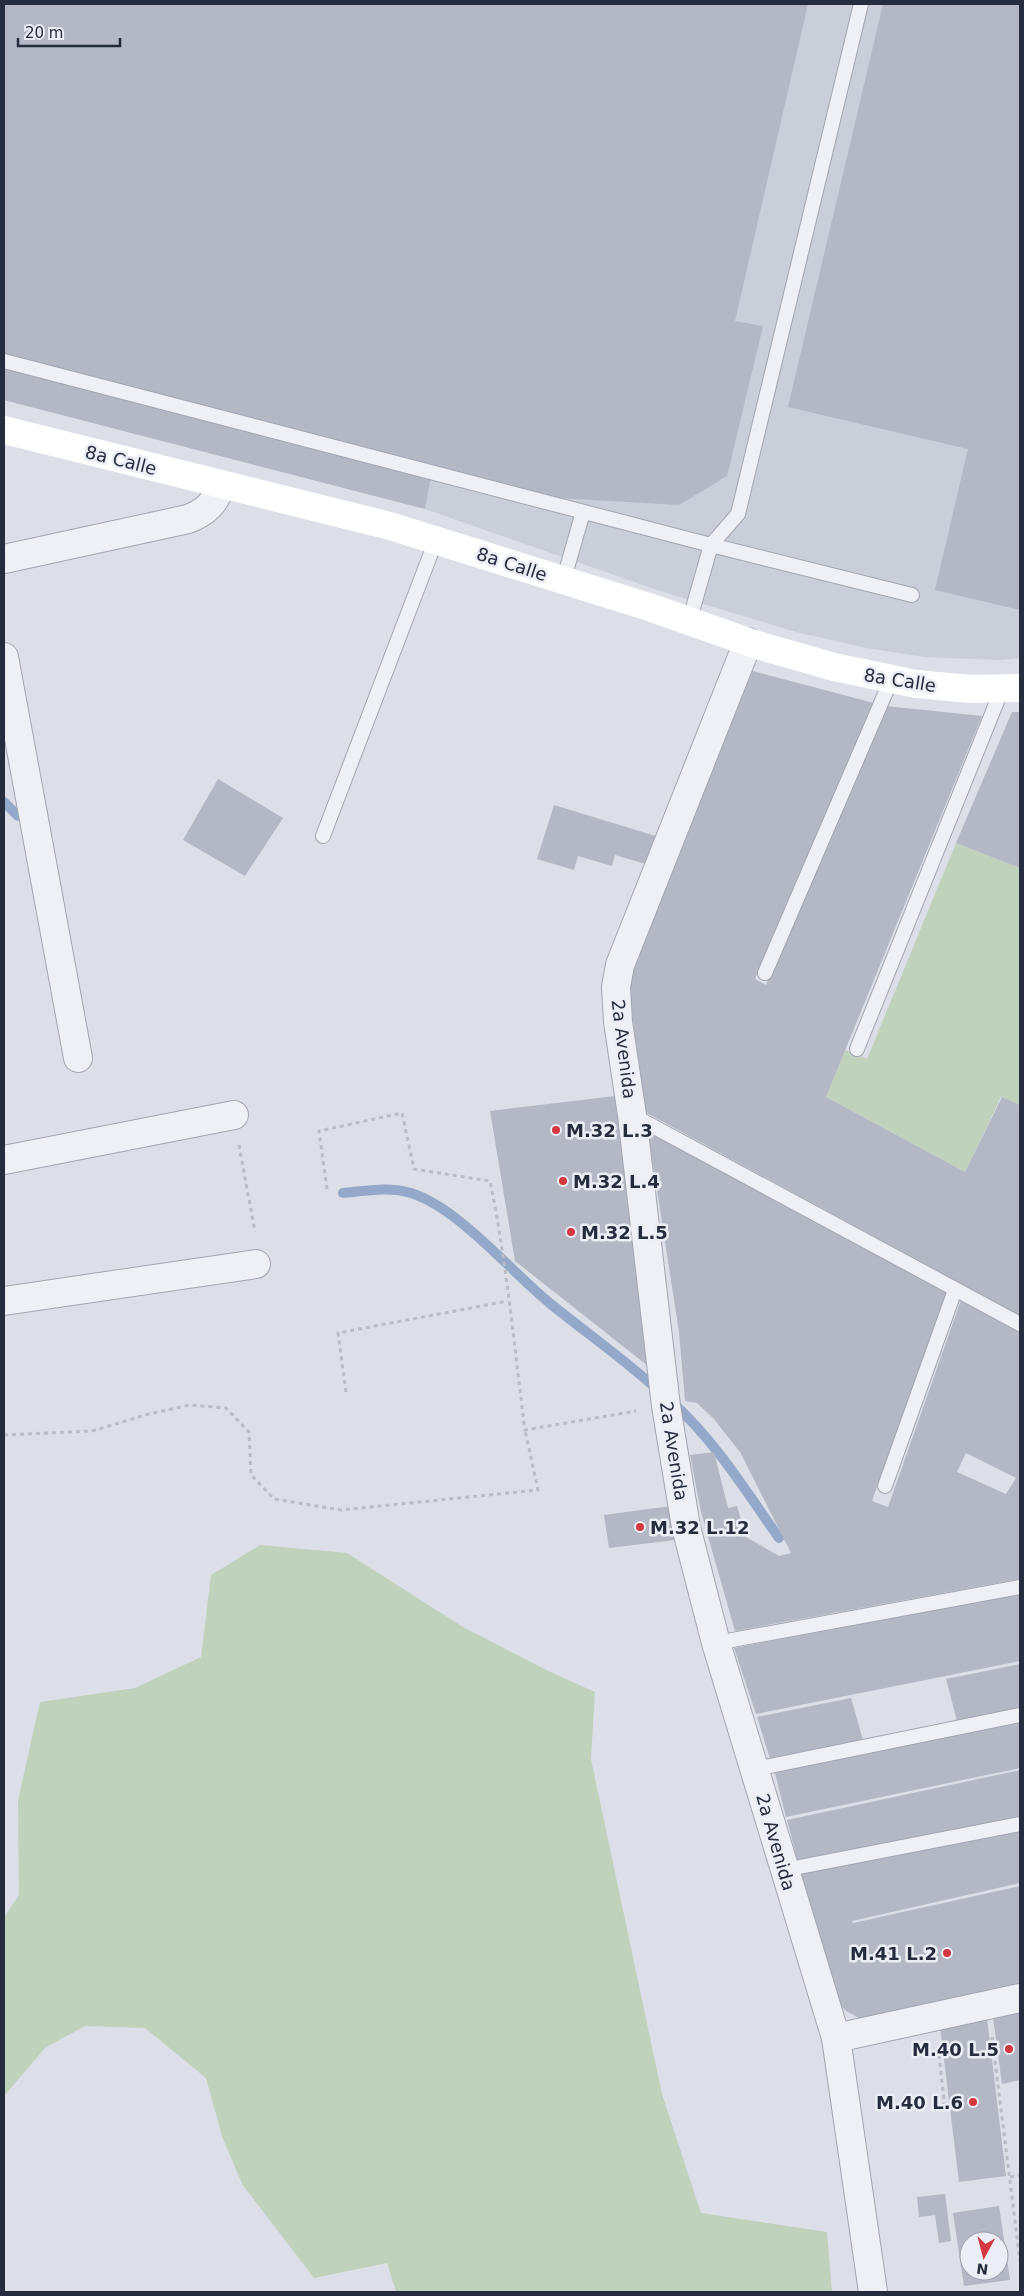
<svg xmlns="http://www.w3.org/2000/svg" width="1024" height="2296" font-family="'DejaVu Sans',sans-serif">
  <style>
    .built { fill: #c9ced9 }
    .green { fill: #c0d1bc }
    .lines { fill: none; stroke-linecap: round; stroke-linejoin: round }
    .stream { stroke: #94a9ca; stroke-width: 10 }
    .building { fill: #b3b8c4; fill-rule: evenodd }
    .service-casing { stroke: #a1a6b1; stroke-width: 16 }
    .minor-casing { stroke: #a1a6b1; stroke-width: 30 }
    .path { stroke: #babdc5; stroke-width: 3; stroke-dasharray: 4 4; stroke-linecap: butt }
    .service { stroke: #eef0f5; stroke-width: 14 }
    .minor { stroke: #eef0f5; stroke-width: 28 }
    .secondary { stroke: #fff; stroke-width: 28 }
    .poi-dot { fill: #d53741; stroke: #ebeef5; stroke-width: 2 }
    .labels { text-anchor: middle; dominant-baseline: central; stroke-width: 5; stroke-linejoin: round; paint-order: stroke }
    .street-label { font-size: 18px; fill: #252c3e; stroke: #ebeef5 }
    .poi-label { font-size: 18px; font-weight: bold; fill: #252c3e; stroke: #ebeef5; text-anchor: start }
  </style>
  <rect width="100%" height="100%" fill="#dcdfe7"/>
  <path class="built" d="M4 4H1020V658L1000 660 924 657 867 648 796 632 660 591 425 509 4 400Z"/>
  <g class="green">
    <path d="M956 843 1020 868V1105L1001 1097 965 1172 826 1097 845 1050 867 1059Z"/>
    <path d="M260 1545 347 1553 463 1627 548 1671 595 1692 591 1759 662 2094 701 2213 827 2232 832 2292H396L387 2263 314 2278 242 2184 222 2136 206 2078 145 2028 85 2026 45 2048 4 2096V1917L19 1895 18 1800 40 1702 135 1688 201 1657 211 1575Z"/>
  </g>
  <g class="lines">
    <g class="stream">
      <path d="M4 802 18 816"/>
      <path d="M343 1193C364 1191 390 1186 411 1193 459 1208 512 1273 552 1305 588 1334 625 1360 659 1391"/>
      <path d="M672 1402C715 1441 746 1491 779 1538"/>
    </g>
  </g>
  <g class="building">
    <path d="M4 4H808L735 321 763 326 727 476 679 505 541 497 432 471 425 509 4 400Z"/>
    <path d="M883 4H1020V610L935 590 968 449 788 407Z"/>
    <path d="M749 670 874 703 755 979 766 985 886 706 982 716 826 1097 965 1172 1002 1097 1020 1105V1316L645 1112 629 989 630 975Z"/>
    <path d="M1012 712H1020V868L956 843Z"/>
    <path d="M218 779 283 818 245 876 183 840Z"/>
    <path d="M554 805 659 837 649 865 615 855 612 866 578 856 574 870 537 859Z"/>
    <path d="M615 1096 648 1366 515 1261 490 1111Z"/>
    <path d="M648 1132 947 1293 872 1501 888 1507 961 1300 1020 1332V1579L735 1631 701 1512 690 1455 714 1452 728 1508 737 1506 746 1537 779 1556 791 1553 740 1452 713 1418 697 1403 685 1401 679 1332ZM966 1453 1016 1478 1006 1494 957 1472Z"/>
    <path d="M671 1506 675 1540 609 1548 604 1515Z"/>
    <path d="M1020 1594V1661L756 1714 734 1648Z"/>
    <path d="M1020 1664V1708L957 1721 946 1679Z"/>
    <path d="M851 1698 863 1740 770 1759 757 1717Z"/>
    <path d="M1020 1719V1768L786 1817 774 1769Z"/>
    <path d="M1020 1770V1818L798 1862 787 1820Z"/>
    <path d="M1020 1827V1883L852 1921 853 1923 1020 1886V1989L863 2020 846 2011 838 2003 799 1870Z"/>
    <path d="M1020 2011V2080L1002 2084 993 2017Z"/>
    <path d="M987 2018 1006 2176 959 2182 940 2027Z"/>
    <path d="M945 2194 951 2241 939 2243 935 2215 919 2217 917 2197Z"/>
    <path d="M999 2206 1010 2280 964 2286 953 2213ZM969 2241H999V2271H969Z"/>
  </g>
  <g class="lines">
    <g class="service-casing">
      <g id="service">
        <path d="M4 361 711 545 912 595"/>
        <path d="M563 582 583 512"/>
        <path d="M689 622 711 545 738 514 861 4"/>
        <path d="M323 836 436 540"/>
        <path d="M765 973 891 680"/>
        <path d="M857 1049 1002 689"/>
        <path d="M632 1115 1020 1324"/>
        <path d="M885 1486 955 1290"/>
        <path d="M716 1643 1020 1587"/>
        <path d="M755 1769 1020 1715"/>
        <path d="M784 1870 1020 1824"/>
      </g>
    </g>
    <g class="minor-casing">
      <g id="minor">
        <path d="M4 559 188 519C206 512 214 504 221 486"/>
        <path d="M748 642 620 965 616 987 618 1022 632 1115 666 1406 686 1527 716 1643 836 2038 873 2292"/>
        <path d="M4 657 78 1058"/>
        <path d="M4 1160 234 1115"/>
        <path d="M4 1301 256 1264"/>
        <path d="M836 2038 1020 1998"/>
      </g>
    </g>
    <g class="path">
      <path d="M239 1145 255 1232"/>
      <path d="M327 1189 319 1131 402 1113 414 1169 490 1181C507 1263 514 1347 525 1430L636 1411"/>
      <path d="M346 1392 338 1333 508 1301"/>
      <path d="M4 1435 92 1431 149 1414 190 1405 226 1408 249 1432 251 1475 274 1499 341 1510 538 1490 525 1430"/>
      <path d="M992 2037 1020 2261"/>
      <path d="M938 2047 945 2109"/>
      <path d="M1010 2177 1020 2175"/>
    </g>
    <use href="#service" class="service"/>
    <use href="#minor" class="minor"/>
    <path class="secondary" d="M4 430 390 526 649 607 757 645 834 667 916 684 971 689 1020 688"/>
  </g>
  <g class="poi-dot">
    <circle cx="556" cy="1130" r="5"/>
    <circle cx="563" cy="1181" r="5"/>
    <circle cx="571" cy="1232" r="5"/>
    <circle cx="640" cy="1527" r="5"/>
    <circle cx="947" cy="1953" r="5"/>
    <circle cx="1009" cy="2049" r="5"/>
    <circle cx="973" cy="2102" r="5"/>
  </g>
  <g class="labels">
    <g class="street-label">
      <text transform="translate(121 460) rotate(14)">8a Calle</text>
      <text transform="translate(512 564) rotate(18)">8a Calle</text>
      <text transform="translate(900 680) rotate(9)">8a Calle</text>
      <text transform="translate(624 1049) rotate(83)">2a Avenida</text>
      <text transform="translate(674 1451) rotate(81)">2a Avenida</text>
      <text transform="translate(776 1842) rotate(74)">2a Avenida</text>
    </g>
    <g class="poi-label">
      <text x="566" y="1130">M.32 L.3</text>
      <text x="573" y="1181">M.32 L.4</text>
      <text x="581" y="1232">M.32 L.5</text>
      <text x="650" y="1527">M.32 L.12</text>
      <text x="937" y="1953" text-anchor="end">M.41 L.2</text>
      <text x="999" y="2049" text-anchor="end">M.40 L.5</text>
      <text x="963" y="2102" text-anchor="end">M.40 L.6</text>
    </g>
  </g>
  <rect width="1024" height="2296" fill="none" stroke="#252c3e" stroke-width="10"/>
  <g transform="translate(984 2256) rotate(187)"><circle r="24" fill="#ebeef5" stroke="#9ca0ac"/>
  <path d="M0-4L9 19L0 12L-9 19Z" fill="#d53741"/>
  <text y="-8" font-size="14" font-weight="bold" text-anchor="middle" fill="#252c3e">N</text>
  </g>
  <path d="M18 38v8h102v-8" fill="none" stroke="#252c3e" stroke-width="2.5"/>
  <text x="25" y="38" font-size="15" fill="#252c3e" stroke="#ebeef5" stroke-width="4" paint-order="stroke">20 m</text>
</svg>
